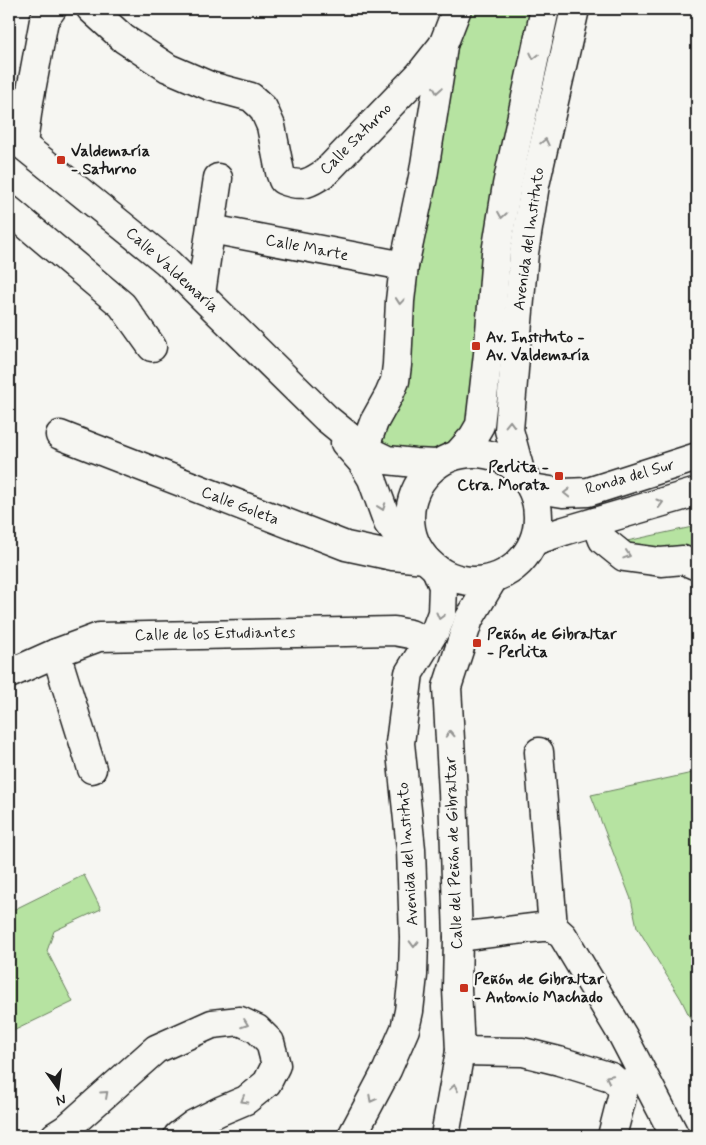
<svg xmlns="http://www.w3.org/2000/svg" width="706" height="1145" font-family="Mynerve,sans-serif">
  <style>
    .green { fill: #b6e3a1; stroke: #69805e }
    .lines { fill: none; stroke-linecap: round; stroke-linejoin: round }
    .minor-casing { stroke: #1c1c1c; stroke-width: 31 }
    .major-casing { stroke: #1c1c1c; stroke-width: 31 }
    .minor { stroke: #f6f6f2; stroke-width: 28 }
    .major { stroke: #f6f6f2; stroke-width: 28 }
    .oneway { stroke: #949492 }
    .poi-dot { fill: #c8321e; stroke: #f6f6f2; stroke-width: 2 }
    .labels { text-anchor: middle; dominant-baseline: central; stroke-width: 4.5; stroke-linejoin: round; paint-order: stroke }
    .street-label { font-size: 16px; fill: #1c1c1c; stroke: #f6f6f2 }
    .poi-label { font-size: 16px; font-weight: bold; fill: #1c1c1c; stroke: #f6f6f2; text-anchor: start }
  </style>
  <rect width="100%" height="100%" fill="#f6f6f2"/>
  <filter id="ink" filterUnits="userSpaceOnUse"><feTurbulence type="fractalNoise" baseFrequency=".02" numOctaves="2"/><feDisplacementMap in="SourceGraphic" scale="10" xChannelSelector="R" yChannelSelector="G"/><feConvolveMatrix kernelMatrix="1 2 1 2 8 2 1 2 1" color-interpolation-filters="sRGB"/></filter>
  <g filter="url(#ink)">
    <g class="green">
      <path d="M465 9H537L473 415 458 437 446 445 427 453 406 456 373 439 408 303 453 47Z"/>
      <path d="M697 526V553L632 549 627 541Z"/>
      <path d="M697 772V1032L681 999 637 927 631 899 591 795Z"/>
      <path d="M84 875 101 909 54 931 47 951 73 1002 9 1033V912Z"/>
    </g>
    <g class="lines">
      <g class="minor-casing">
        <g id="minor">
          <path d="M91 9 124 39 168 68 210 86 251 97 263 108 271 126 280 172 283 180C302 188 310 183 326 172L420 74 443 45"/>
          <path d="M23 144 28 107 44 20 52 9"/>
          <path d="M9 210 122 305 152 347"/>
          <path d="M211 229 404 266"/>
          <path d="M201 294 218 178"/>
          <path d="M60 435 346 546 393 556 425 559"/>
          <path d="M362 462 364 449 374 422 389 395 395 381 397 365 400 301 404 266 423 177 439 77 443 45 457 9"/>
          <path d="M596 522 603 540 624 557 661 562 683 560 697 566"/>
          <path d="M56 653 92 769"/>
          <path d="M9 674 56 653 99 637 394 631 410 634 427 642"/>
          <path d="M539 752 553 927"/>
          <path d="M458 937 541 927H553L563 936 623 1036 675 1136"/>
          <path d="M460 1051 523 1052 559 1061 611 1077 619 1084 623 1093 612 1136"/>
          <path d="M55 1136 66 1129 156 1049 212 1024 240 1021 257 1029 270 1042 276 1065 267 1083 246 1100 220 1111 194 1124 178 1136"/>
          <path d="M352 1136 387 1070 405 1029 409 1011 413 975 414 938 411 849 400 743 409 673 436 629 442 613 443 586 436 569"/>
          <path d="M445 1136 460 1051 457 989 458 937 453 792 447 687 469 619 493 579"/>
        </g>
      </g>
      <g class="major-casing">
        <g id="major">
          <path d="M9 134 166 261 326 418 364 449 387 460 415 463 437 464"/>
          <path d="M345 443 362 462 372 479 388 523 401 540 419 550"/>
          <circle cx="474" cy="517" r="64"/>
          <path d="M458 454 473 437 480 425 489 345 496 253 507 185 545 9"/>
          <path d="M520 471 509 430 516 345 524 253 535 185 575 9"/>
          <path d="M532 488 563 493 588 492 697 457"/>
          <path d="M534 541 564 531 697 492"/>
        </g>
      </g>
      <use href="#minor" class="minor"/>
      <use href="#major" class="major"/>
    </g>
    <defs><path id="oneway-chevron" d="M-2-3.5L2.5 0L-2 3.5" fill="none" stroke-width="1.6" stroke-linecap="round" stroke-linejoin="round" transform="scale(1.25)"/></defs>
    <g class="oneway">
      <use href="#oneway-chevron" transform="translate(534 56) rotate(103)"/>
      <use href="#oneway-chevron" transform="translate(437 90) rotate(99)"/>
      <use href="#oneway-chevron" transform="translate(545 142) rotate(-77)"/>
      <use href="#oneway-chevron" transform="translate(502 215) rotate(99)"/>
      <use href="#oneway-chevron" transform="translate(400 301) rotate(95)"/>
      <use href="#oneway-chevron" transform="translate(510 424) rotate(-89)"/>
      <use href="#oneway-chevron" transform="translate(567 493) rotate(-179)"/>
      <use href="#oneway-chevron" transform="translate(660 503) rotate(-16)"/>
      <use href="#oneway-chevron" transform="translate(382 507) rotate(70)"/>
      <use href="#oneway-chevron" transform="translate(627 555) rotate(18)"/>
      <use href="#oneway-chevron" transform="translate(440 616) rotate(105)"/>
      <use href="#oneway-chevron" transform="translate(450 734) rotate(-93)"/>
      <use href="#oneway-chevron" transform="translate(414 944) rotate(91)"/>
      <use href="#oneway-chevron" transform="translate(245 1024) rotate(20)"/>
      <use href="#oneway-chevron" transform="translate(609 1078) rotate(-153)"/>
      <use href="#oneway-chevron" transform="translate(454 1088) rotate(-81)"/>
      <use href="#oneway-chevron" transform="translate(105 1094) rotate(-42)"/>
      <use href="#oneway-chevron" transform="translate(372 1099) rotate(118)"/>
      <use href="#oneway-chevron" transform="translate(244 1100) rotate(150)"/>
    </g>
  </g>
  <g class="poi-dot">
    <rect x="56" y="155" width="10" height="10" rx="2.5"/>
    <rect x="471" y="341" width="10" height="10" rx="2.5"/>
    <rect x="554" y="471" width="10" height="10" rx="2.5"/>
    <rect x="472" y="638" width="10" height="10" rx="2.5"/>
    <rect x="459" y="983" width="10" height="10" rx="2.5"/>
  </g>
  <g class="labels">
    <g class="street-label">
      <text transform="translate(356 139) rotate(-45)">Calle Saturno</text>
      <text transform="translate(529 239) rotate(-82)">Avenida del Instituto</text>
      <text transform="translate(307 248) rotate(11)">Calle Marte</text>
      <text transform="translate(172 270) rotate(42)">Calle Valdemaría</text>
      <text transform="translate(630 477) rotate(-16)">Ronda del Sur</text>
      <text transform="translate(240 506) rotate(21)">Calle Goleta</text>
      <text transform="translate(215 634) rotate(-1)">Calle de los Estudiantes</text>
      <text transform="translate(454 853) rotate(-92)">Calle del Peñón de Gibraltar</text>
      <text transform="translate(408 854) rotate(-94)">Avenida del Instituto</text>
    </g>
    <g class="poi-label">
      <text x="71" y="151">Valdemaría<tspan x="71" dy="18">- Saturno</tspan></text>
      <text x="486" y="337">Av. Instituto -<tspan x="486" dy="18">Av. Valdemaría</tspan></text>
      <text x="549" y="467" text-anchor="end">Perlita -<tspan x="549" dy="18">Ctra. Morata</tspan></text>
      <text x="487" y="634">Peñón de Gibraltar<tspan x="487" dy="18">- Perlita</tspan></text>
      <text x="474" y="979">Peñón de Gibraltar<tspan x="474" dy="18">- Antonio Machado</tspan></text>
    </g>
  </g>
  <rect width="706" height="1145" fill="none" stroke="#f6f6f2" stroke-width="30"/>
  <rect x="15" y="15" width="676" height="1115" fill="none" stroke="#1c1c1c" stroke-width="2" filter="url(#ink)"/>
  <g transform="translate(58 1088) rotate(166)" stroke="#f6f6f2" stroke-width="4" paint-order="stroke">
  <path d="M0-4L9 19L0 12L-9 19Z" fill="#1c1c1c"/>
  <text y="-8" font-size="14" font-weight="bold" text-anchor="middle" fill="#1c1c1c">N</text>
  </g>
</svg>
